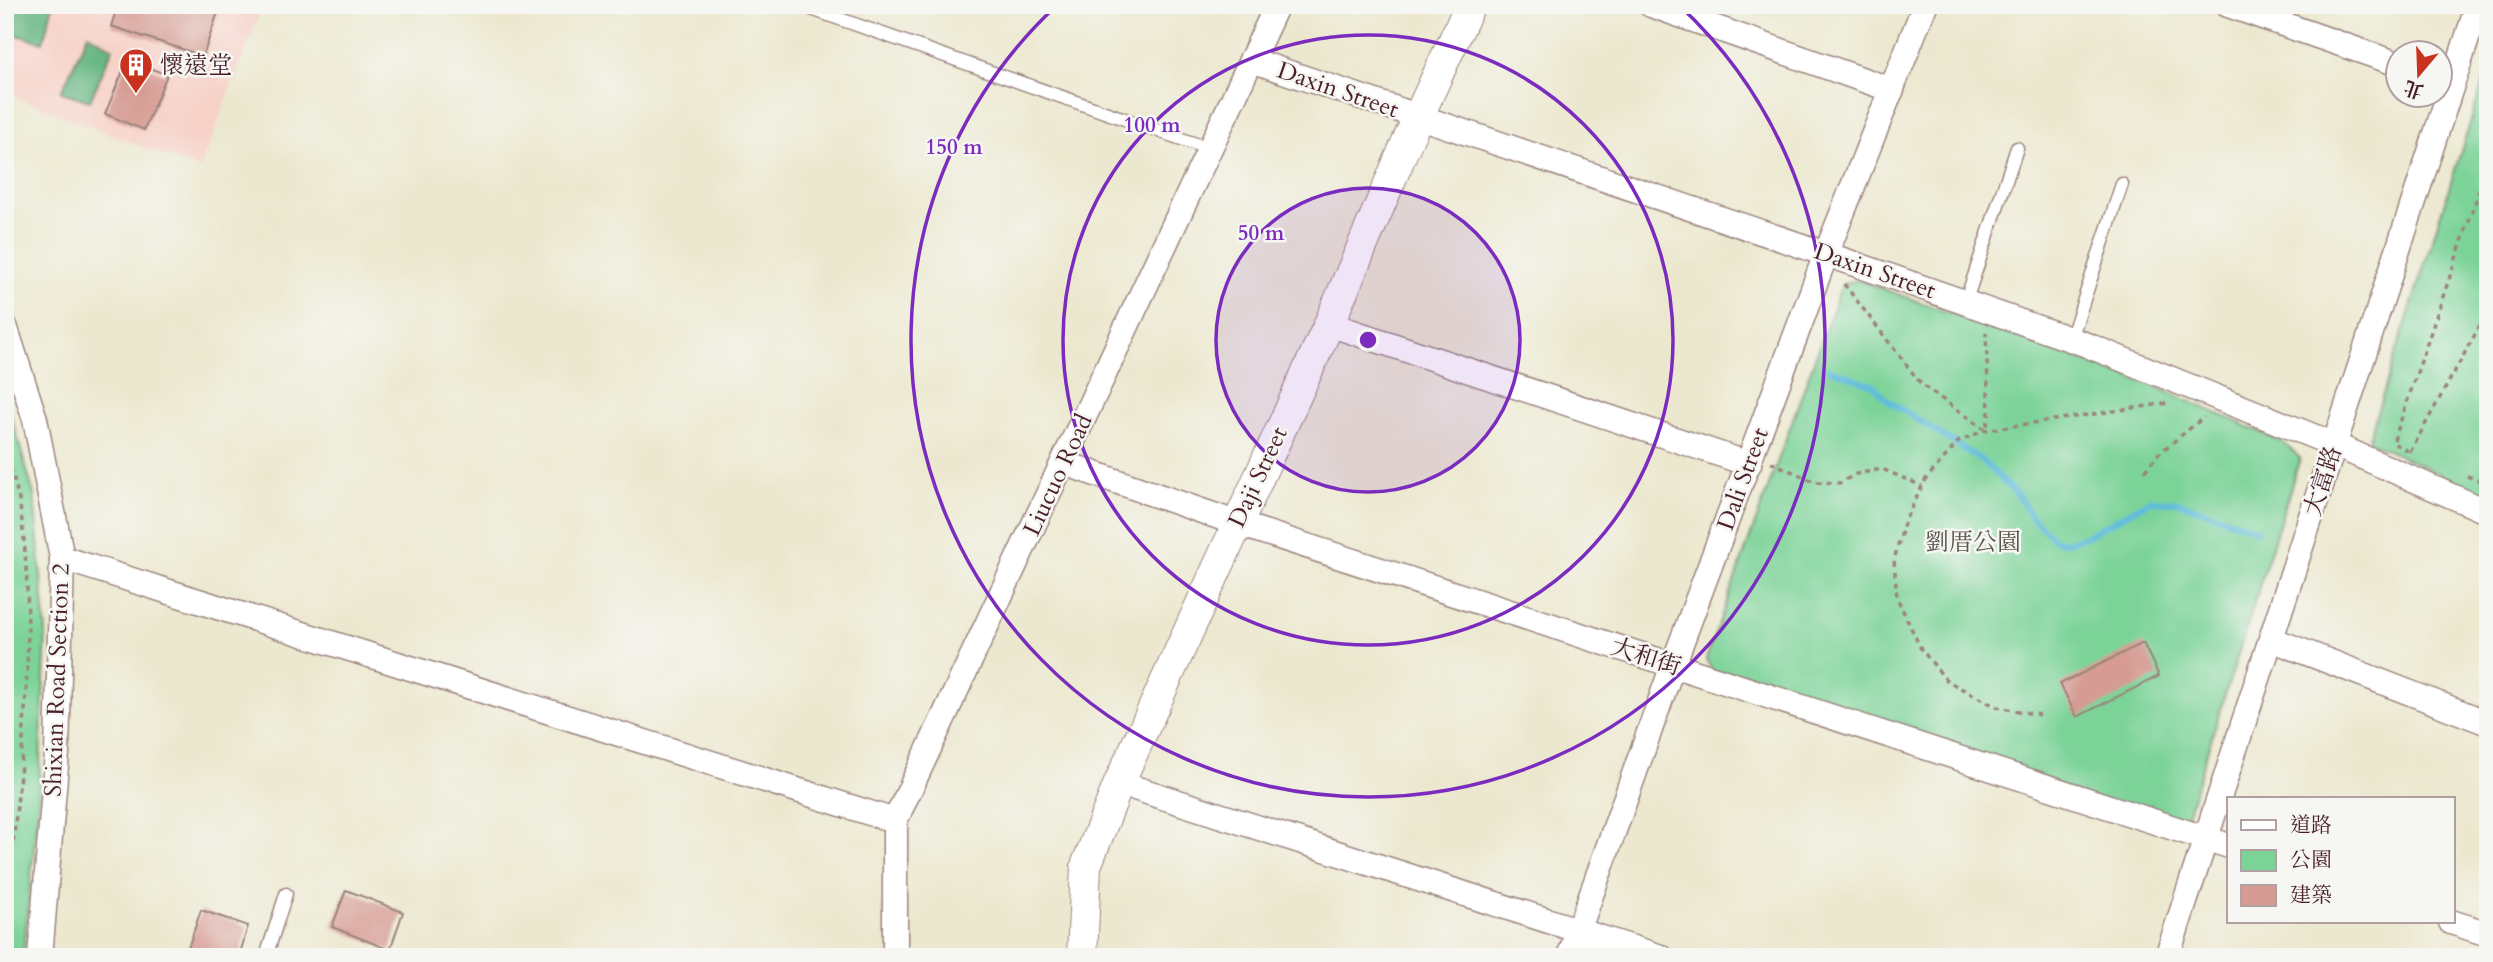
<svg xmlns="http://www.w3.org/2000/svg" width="2493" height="962" font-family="Cardo,'Noto Serif TC',serif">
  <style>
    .built { fill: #f7d1c8 }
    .green { fill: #7bd398; stroke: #627962; stroke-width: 2 }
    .forest { fill: #64b580; stroke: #576a56; stroke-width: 2 }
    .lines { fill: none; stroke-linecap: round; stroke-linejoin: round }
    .stream { stroke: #5fbbdd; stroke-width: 6 }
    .building { fill: #d69b93 }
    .service-casing { stroke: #9b847d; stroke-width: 15 }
    .minor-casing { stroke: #9b847d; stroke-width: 27 }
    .tertiary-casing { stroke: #9b847d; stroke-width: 32 }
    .path { stroke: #9b847d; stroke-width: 3.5; stroke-dasharray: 5 5; stroke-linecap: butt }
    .service { stroke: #fff; stroke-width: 12 }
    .minor { stroke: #fff; stroke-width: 24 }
    .tertiary { stroke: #fff; stroke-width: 30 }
    .ring { fill: none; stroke: #7b2cbf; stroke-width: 3.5 }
    .labels { text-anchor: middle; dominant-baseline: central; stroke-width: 5; stroke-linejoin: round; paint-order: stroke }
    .poi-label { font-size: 24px; fill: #4a1f2b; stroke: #f6f6f2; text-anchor: start }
    .street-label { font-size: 24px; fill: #4a1f2b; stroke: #f6f6f2 }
    .park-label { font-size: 24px; fill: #59554c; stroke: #f6f6f2 }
    .centre { fill: #7b2cbf; stroke: #f6f6f2; stroke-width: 3.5 }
    .ring-label { font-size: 21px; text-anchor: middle; font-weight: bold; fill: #7b2cbf; stroke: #f6f6f2; stroke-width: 5; stroke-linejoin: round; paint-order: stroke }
  </style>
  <rect width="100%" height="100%" fill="#f6f6f2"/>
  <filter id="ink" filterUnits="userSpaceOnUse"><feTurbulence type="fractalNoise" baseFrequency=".0143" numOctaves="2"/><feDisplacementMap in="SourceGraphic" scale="14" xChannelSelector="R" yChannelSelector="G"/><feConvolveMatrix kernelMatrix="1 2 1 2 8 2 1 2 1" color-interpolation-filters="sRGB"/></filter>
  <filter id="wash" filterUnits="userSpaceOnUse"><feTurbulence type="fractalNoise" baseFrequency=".00686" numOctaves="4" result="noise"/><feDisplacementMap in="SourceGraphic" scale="28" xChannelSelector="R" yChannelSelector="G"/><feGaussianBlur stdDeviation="1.57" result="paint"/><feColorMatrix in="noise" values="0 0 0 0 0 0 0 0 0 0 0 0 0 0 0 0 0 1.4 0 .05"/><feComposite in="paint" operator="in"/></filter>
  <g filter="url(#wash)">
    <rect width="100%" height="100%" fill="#ece8cf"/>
    <path class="built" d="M5 5H263L200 169 5 93Z"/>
    <g class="green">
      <path d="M2488 67V496L2368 441Z"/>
      <path d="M1858 280 2154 386 2281 441 2300 458 2187 815 2171 828 1715 676 1706 659 1842 284Z"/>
      <path d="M5 395 34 495 46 633 38 807 23 957H5Z"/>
    </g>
    <g class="forest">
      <path d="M5 5H53L43 42 5 32Z"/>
      <path d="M88 34 113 48 90 101 61 92Z"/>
    </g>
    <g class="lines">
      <path class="stream" d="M1829 369 1873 385 1887 400 1981 460 2019 497 2031 517 2055 540 2067 543 2088 535 2150 501 2178 502 2258 530"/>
    </g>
    <g id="blocks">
      <g class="building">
        <path d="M118 5H196L218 12 203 56 111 26Z"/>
        <path d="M128 59 167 75 144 130 105 114Z"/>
        <path d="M2143 643 2159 676 2077 717 2060 684Z"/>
        <path d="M346 890 403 912 390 950 332 927Z"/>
        <path d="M201 910 248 926 239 957H185Z"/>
      </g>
    </g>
  </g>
  <g filter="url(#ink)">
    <use href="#blocks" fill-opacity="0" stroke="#9b847d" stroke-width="2"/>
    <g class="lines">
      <g class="service-casing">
        <g id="service">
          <path d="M800 5 1210 149"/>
          <path d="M1965 303 2017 148"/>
          <path d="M2071 339 2122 184"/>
          <path d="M266 957 286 894"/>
        </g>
      </g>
      <g class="minor-casing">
        <g id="minor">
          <path d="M1651 5 1892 90"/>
          <path d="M2228 5 2398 64"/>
          <path d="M1251 60 1826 254 2087 345 2335 445 2488 512"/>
          <path d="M1329 324 1749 464"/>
          <path d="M5 326 35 419 62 558 57 753 40 957"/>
          <path d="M1064 463 1236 523 2229 846"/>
          <path d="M62 558 895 821"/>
          <path d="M2271 639 2488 723"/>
          <path d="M1119 783 1661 957"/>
          <path d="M2451 922 2488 934"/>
          <path d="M895 957V821L1277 5"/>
          <path d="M1569 957 1673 665 1826 254 1925 5"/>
          <path d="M2167 957 2478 5"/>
        </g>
      </g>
      <g class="tertiary-casing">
        <path id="tertiary" d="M1082 957 1086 866 1119 783 1329 324 1409 137 1470 5"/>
      </g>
      <g class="path">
        <path d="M1844 284 1922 385 1986 430 1989 416 1986 333"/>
        <path d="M5 449C10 468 17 487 20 506 39 643 19 782 5 918"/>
        <path d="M2408 451 2393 443 2488 165"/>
        <path d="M2410 452 2488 311"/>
        <path d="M1771 462 1815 482 1840 483 1856 474 1882 469 1922 486"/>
        <path d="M2145 471 2157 455 2204 417"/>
        <path d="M2467 476 2488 483"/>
        <path d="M2040 715 1997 707 1947 681 1921 649 1897 598 1894 560 1905 520 1926 479 1959 441 1986 430 2168 403"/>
      </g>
      <use href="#service" class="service"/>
      <use href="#minor" class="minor"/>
      <use href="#tertiary" class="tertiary"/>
    </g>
  </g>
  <circle cx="1368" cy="340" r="152" fill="#7b2cbf" fill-opacity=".12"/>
  <g class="ring">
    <circle cx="1368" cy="340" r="152"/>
    <circle cx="1368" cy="340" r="305"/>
    <path d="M1680 6A457 457 0 1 1 1056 6"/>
  </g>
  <defs>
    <g id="building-pin" transform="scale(1.75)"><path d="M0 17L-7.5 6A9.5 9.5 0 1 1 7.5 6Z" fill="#c8321e" stroke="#f6f6f2"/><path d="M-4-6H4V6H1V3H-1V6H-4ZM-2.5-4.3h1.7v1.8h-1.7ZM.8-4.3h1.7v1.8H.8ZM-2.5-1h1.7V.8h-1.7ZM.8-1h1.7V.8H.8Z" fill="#fff"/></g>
  </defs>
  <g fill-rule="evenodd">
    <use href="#building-pin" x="136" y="65"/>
  </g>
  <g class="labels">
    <g class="poi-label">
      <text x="160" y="65">懷遠堂</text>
    </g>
    <g class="street-label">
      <text transform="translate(1338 90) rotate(19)">Daxin Street</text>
      <text transform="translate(1875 271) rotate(19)">Daxin Street</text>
      <text transform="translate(1058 475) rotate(-65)">Liucuo Road</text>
      <text transform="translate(1258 477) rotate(-65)">Daji Street</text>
      <text transform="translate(1743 479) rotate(-70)">Dali Street</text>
      <text transform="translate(2323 481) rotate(-72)">大富路</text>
      <text transform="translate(1646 657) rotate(18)">大和街</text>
      <text transform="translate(57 680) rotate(-88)">Shixian Road Section 2</text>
    </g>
    <g class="park-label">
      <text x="1973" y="542">劉厝公園</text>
    </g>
  </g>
  <circle cx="1368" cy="340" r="10" class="centre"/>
  <g class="ring-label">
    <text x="1152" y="132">100 m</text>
    <text x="954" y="154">150 m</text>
    <text x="1261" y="240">50 m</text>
  </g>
  <rect width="2493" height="962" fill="none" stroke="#f6f6f2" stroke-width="28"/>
  <rect x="2227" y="797" width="228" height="126" fill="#f6f6f2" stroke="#b1a0a2" stroke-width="2"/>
  <rect x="2241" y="820" width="35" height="10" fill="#ffffff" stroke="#b1a0a2" stroke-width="2"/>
  <text x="2290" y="832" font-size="21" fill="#4a1f2b">道路</text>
  <rect x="2241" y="850" width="35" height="21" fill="#7bd398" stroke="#b1a0a2" stroke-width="2"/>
  <text x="2290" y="867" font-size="21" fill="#4a1f2b">公園</text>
  <rect x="2241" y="885" width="35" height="21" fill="#d69b93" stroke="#b1a0a2" stroke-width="2"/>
  <text x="2290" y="902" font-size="21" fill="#4a1f2b">建築</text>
  <g transform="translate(2419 74) rotate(199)"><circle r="33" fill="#f6f6f2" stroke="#b1a0a2" stroke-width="2"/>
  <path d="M0-5L12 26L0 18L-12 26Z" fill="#c8321e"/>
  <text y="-10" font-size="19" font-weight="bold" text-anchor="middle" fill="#4a1f2b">北</text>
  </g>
</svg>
